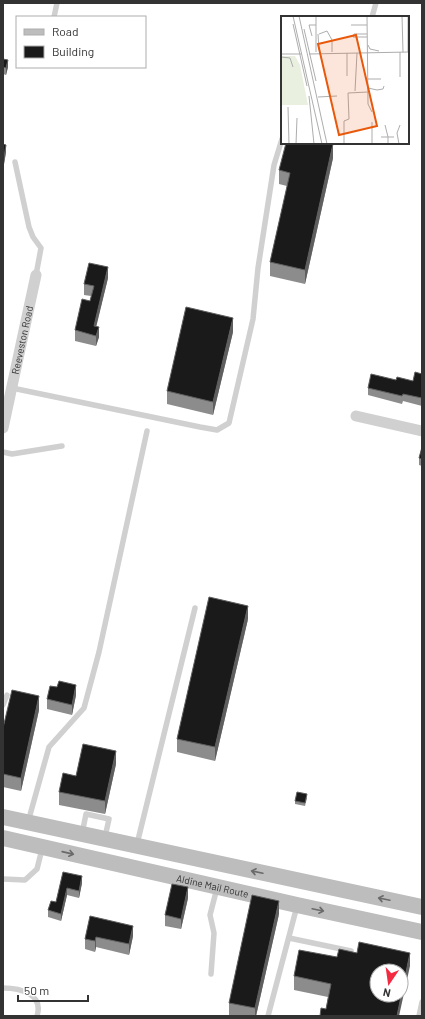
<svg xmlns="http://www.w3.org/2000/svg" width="425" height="1019" font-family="Barlow,sans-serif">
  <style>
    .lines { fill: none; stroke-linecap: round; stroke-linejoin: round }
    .service { stroke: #d0d0d0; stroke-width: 5.5 }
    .minor { stroke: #d0d0d0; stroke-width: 11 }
    .secondary { stroke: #bdbdbd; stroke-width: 16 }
    .wall { fill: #8c8c8c }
    .shaded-wall { fill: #5f5f5f }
    .building { fill: #1a1a1a; stroke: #5f5f5f; fill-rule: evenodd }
    .oneway { stroke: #6a6a6a }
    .labels { text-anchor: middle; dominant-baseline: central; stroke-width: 4; stroke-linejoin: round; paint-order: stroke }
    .street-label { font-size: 10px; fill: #333; stroke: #fff }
    .inset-road { fill: none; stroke: #adadad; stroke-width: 1 }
    .view { fill: #e8590c; fill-opacity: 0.15; stroke: #e8590c; stroke-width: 2 }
    .inset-edge { fill: none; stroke: #333; stroke-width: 2 }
  </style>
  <rect width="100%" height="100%" fill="#fff"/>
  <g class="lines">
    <g class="service">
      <path d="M54 17 57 3"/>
      <path d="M372 17 376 3"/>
      <path d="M15 162 29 227 33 237 41 248 36 275"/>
      <path d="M12 388 200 427 217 430 229 423 253 319 258 268 274 165 282 139"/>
      <path d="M3 452 12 454 62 446"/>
      <path d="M3 705 7 695"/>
      <path d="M28 822 49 747 84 708 99 652 147 431"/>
      <path d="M82 834 86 814 109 819 105 837"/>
      <path d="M137 844 195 608"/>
      <path d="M3 879 25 880 37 869 42 849"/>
      <path d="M289 938 351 951"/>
      <path d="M211 974 214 933 210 915 217 888"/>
      <path d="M3 988C20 988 44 994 37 1016"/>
      <path d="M268 1016 297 906"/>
      <path d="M419 1016 422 1002"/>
    </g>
    <g class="minor">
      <path d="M356 416 422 431"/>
      <path id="s1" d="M3 428 36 275"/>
    </g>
    <g class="secondary">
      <path d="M3 817 422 907"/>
      <path id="s2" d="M3 838 297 905 422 932"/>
    </g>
  </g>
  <g class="wall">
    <path d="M3 59 8 67 6 75 3 74Z"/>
    <path d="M3 144 6 152 4 164H3Z"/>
    <path d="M333 158 305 284 270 276V262L287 186 279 184V170Z"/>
    <path d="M108 278 96 326 99 337 96 346 75 341V330L90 301 91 296 84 295V284Z"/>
    <path d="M233 332 213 415 167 404V391Z"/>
    <path d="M422 374V406L403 401 402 404 368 395V388L396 380 413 381Z"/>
    <path d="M422 447V466L419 465V458Z"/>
    <path d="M248 619 215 761 177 752V739Z"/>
    <path d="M76 695 72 715 47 709V699Z"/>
    <path d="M39 710 21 791 3 787V728Z"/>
    <path d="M116 764 105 814 59 805V792L76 776Z"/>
    <path d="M307 798 305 806 295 804V801Z"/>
    <path d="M63 872 82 883 79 898 67 895 61 921 48 917V910L56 902Z"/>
    <path d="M188 898 181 929 165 926V915Z"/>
    <path d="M279 914 256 1016H229V1003Z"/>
    <path d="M90 916 133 936 129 955 96 947 95 952 85 949V939Z"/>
    <path d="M337 957 410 966 326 1009 328 997 294 990V976Z"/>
  </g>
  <g class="shaded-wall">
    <path d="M8 60V67L6 75V68Z"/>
    <path d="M333 144V158L305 284V270Z"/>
    <path d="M6 145V152L4 164V157Z"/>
    <path d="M108 267V278L94 336V326Z"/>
    <path d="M233 318V332L213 415V402Z"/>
    <path d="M99 327V337L96 346V336Z"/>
    <path d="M248 606V619L215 761V747Z"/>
    <path d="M76 685V695L72 715V705Z"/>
    <path d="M39 696V710L21 791V778Z"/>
    <path d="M116 751V764L105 814V801Z"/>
    <path d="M82 876V883L79 898V891Z"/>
    <path d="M188 887V898L181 929V919Z"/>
    <path d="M67 888V895L61 921V914Z"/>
    <path d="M279 901V914L256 1016H255V1008Z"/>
    <path d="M133 926V936L129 955V944Z"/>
    <path d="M96 937V947L95 952V941Z"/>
    <path d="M410 953V966L399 1016H397Z"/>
  </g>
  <g class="building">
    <path d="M3 59 8 60 6 68 3 67Z"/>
    <path d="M286 143H328L333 144 305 270 270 262 290 173 279 170Z"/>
    <path d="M3 144 6 145 4 157H3Z"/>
    <path d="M89 263 108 267 94 326 99 327 96 336 75 330 82 299 90 301 94 286 84 284Z"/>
    <path d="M186 307 233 318 213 402 167 391Z"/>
    <path d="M415 372 422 374V398L403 394 402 396 368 388 371 374 396 380 397 377 413 381Z"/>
    <path d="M422 447V459L419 458Z"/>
    <path d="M209 597 248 606 215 747 177 739Z"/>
    <path d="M59 681 76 685 72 705 47 699 50 686 57 687Z"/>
    <path d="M12 690 39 696 21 778 3 774V728Z"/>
    <path d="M83 744 116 751 105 801 59 792 63 773 76 776Z"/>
    <path d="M297 792 307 794 305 803 295 801Z"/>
    <path d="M63 872 82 876 79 891 67 888 61 914 48 910 51 901 56 902Z"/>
    <path d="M172 884 188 887 181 919 165 915Z"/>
    <path d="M252 895 279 901 255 1008 229 1003Z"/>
    <path d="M90 916 133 926 129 944 96 937 95 941 85 939Z"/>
    <path d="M359 942 410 953 397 1016H320L321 1008 326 1009 331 984 294 976 299 950 337 957 339 949 357 953ZM377 971H401V995H377Z"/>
  </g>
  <defs><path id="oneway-shaft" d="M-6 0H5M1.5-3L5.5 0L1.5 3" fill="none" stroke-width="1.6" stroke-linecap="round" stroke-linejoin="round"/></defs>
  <g class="oneway">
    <use href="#oneway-shaft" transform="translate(68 853) rotate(13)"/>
    <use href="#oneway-shaft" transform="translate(257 872) rotate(-168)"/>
    <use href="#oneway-shaft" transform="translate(384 899) rotate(-168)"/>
    <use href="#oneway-shaft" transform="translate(318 910) rotate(12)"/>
  </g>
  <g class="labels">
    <g class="street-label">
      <text stroke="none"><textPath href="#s1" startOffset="90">Reeveston Road</textPath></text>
      <text stroke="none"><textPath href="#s2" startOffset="215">Aldine Mail Route</textPath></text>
    </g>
  </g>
  <g transform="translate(281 16)">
    <rect width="128" height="128" fill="#fff"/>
    <path d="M0 40H14L19 49 27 89H0Z" fill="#e9f0e0"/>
    <path class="inset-road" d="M12 0 41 128M18 0 46 128M35 0V36M86 0 87 88 91 96M121 0 122 36M127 1V36M12 8 26 70M70 9H86M23 13 35 65M37 18 38 34M38 18 46 15 51 24V36M86 18H73L72 21H86M31 20 28 9H35M87 29 89 33 98 35M119 36V61M0 38H20M28 38 128 36M0 41 9 42 12 51M66 60V37M87 63H100M87 72 96 74 102 73 103 70M74 75 76 37M28 80 33 128M37 81 56 80M7 91 8 128M91 106V128M104 109 107 121H113M100 121H107V128M15 128 16 102M63 128V105L68 103 67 77 87 76M118 128 116 117 119 109"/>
    <path class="view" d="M75 19 96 110 58 119 37 28Z"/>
    <rect width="128" height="128" class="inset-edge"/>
  </g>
  <rect width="425" height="1019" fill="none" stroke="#333333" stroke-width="8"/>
  <rect x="16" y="16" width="130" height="52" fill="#ffffff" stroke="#adadad"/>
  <rect x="24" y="29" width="20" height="6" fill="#bdbdbd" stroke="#adadad"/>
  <text x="52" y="36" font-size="12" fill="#333333">Road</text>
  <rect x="24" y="46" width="20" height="12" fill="#1a1a1a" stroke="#adadad"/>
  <text x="52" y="56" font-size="12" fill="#333333">Building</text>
  <g transform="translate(389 983) rotate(193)"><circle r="19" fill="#ffffff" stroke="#adadad"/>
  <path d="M0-3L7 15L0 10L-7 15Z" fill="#f42a43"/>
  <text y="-6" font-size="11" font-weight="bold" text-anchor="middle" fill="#333333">N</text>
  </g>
  <path d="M18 995v6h70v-6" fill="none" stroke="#333333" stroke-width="2"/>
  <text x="24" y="995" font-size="12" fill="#333333" stroke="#ffffff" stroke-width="3" paint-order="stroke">50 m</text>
</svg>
